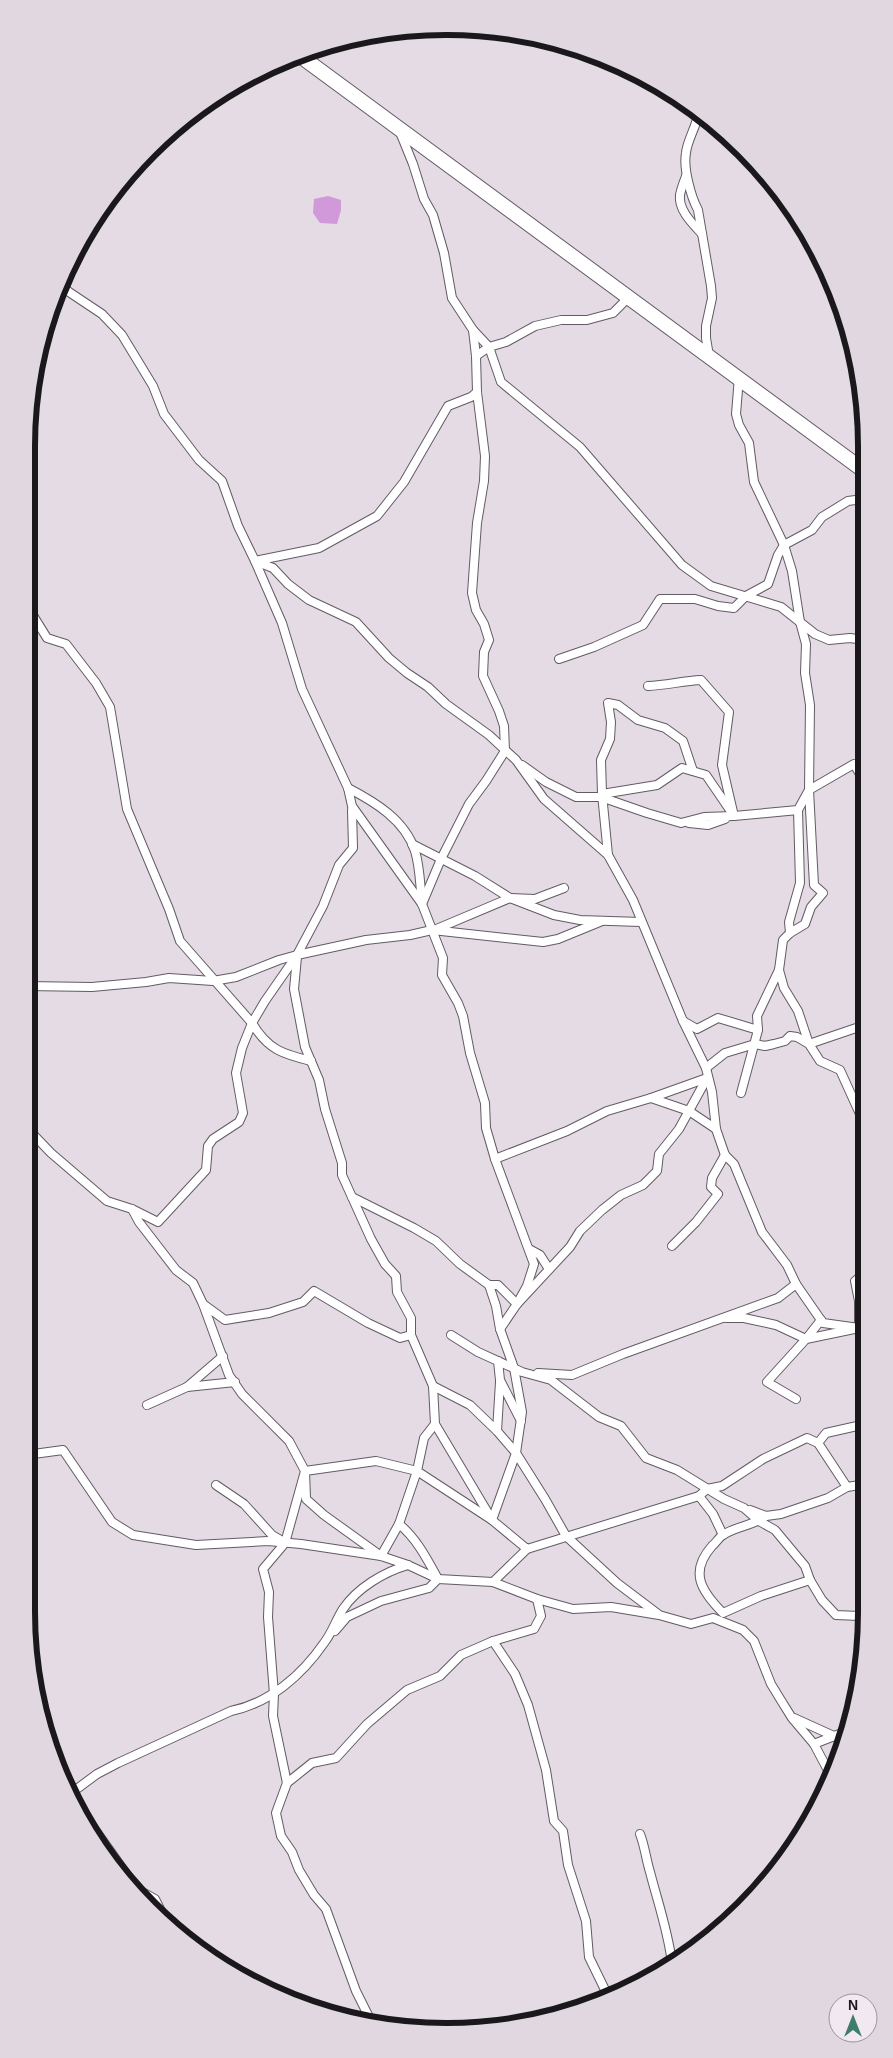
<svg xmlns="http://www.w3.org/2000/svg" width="893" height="2058" font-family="Arial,sans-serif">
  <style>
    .green { fill: #d198da }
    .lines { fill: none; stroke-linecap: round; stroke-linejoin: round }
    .minor-casing { stroke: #635b64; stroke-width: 10 }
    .trunk-casing { stroke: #635b64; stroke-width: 16 }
    .minor { stroke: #fff; stroke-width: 8 }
    .trunk { stroke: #fff; stroke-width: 14 }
    .rim { fill: none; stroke: #1b181b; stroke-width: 6 }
  </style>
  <rect width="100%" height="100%" fill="#e4dbe5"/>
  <path class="green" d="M328 196 341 200V210L337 224 320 223 313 213 314 199Z"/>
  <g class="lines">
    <g class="minor-casing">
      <g id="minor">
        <path d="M699 111C697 126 687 140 686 153 683 168 691 197 698 210L711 286 712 298 706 326V338L709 356"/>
        <path d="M400 132 413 164 424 199 433 215 444 253 452 298 473 330 489 347 506 342 535 326 561 320H587L613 313 629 297"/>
        <path d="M686 176C684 182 681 189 680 195 678 210 693 224 702 234"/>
        <path d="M61 284 69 292 102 314 122 335 153 386 164 414 199 460 222 481 238 526 255 561 273 568 288 584 309 600 356 622 389 658 407 673 428 687 446 704 489 735 516 760 544 799 608 855 633 900 683 1021 706 1068 712 1092 716 1129 725 1155 734 1164 762 1232 787 1265 796 1284 823 1323 859 1328 866 1338"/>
        <path d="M476 356 489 347 501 382 580 447 682 565 711 586 781 607 815 634 829 640 850 638 864 640"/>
        <path d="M739 377 736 414 739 425 749 443 754 482 784 545 792 571 800 622 806 644 805 673 810 705 809 790 814 885 823 893 811 907 805 924 790 933 783 940 779 970 757 1016 758 1030 741 1093"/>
        <path d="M477 392 471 397 448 406 404 482 377 516 319 548 255 561 282 623 302 689 348 788 352 806 422 904 443 958 442 975 458 1003 463 1016 470 1053 485 1103 486 1128 495 1159 534 1264 527 1286 517 1304 498 1285H489L496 1306 500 1329 514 1368 522 1412 516 1453 492 1520"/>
        <path d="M26 596 34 617 47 638 66 644 96 683 110 707 127 809 169 909 180 941 252 1023C268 1050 283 1054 311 1061"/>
        <path d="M559 659 594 647 643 625 660 599H695L718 606 734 608 746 596 768 584 778 555 784 545 812 530 822 517 848 501 863 499"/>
        <path d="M648 686C667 685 683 681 701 680L729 712 722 765 733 812"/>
        <path d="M522 765 546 782 576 797H601L647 813 681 823 704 817 734 816"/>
        <path d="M348 788C375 802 405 820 415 851 420 867 420 885 422 902"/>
        <path d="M602 794 601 760 610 739 611 722 608 703 618 705 638 720 665 728 683 741 693 771"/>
        <path d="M689 823 708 825 725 819"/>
        <path d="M412 844 475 876 510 898 554 915 580 920 641 922"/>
        <path d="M608 855 602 794 657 785 682 768 706 775 734 816 798 810 809 790 854 764 864 781"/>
        <path d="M422 904 441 859 469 804 486 781 505 751 504 726 499 711 483 676 484 652 489 640 484 624 476 610 472 593 477 523 484 481 485 456 477 392 476 356 473 330"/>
        <path d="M434 930 510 898 535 899 564 888"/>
        <path d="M790 933 789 922 800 883 798 810"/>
        <path d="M297 957 294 989 305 1047 319 1080 325 1109 342 1163V1175L371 1239 385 1264 396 1276 397 1292 411 1318V1335L433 1386 435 1424 491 1518"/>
        <path d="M779 970 784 988 798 1011 809 1044 865 1025"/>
        <path d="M26 986 92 987 146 982 169 978 213 981 236 977 279 960 297 955 366 940 410 935 432 930 543 942 558 939 602 921"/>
        <path d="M683 1021 697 1029 718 1018 758 1030"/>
        <path d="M706 1068 725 1053 755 1044 765 1046 774 1044 785 1041 790 1036 797 1037 809 1044 820 1061 840 1070 865 1125"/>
        <path d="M651 1098 689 1111 716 1129"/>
        <path d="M26 1127 51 1153 107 1201 132 1209 158 1222 206 1170 208 1146 213 1139 239 1122 243 1113 236 1073 242 1048 252 1023 265 1001 297 955 323 906 339 865 353 848 352 810"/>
        <path d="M495 1159 567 1131 607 1111 651 1098 707 1078"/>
        <path d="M352 1197 414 1228 436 1241 460 1264 489 1285"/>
        <path d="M132 1209 139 1222 176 1270 193 1283 203 1304 229 1375 242 1394 289 1441 305 1471 285 1543 263 1569 269 1592 268 1617 274 1694 273 1716 287 1783 276 1813 281 1836 292 1852 299 1870 314 1895 326 1909 356 1991 373 2025"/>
        <path d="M672 1246 696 1222 718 1194 711 1187 712 1178 725 1155"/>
        <path d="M529 1249 540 1255 549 1269"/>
        <path d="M203 1304 225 1320 269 1313 303 1302 314 1291 368 1323 400 1338 411 1335"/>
        <path d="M726 1318H744L776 1325 806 1339 859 1328V1301L855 1281 866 1272"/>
        <path d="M500 1329 517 1304 570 1247 580 1231 602 1210 621 1195 643 1185 657 1171 659 1154 679 1129 707 1078"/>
        <path d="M451 1335 478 1352 522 1372 551 1380 599 1417 621 1426 646 1458 677 1470 724 1499 744 1508 759 1521 775 1530 805 1566 810 1580 822 1600 836 1615 859 1616 866 1613"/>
        <path d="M498 1361 500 1380 521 1421"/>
        <path d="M538 1373 572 1375 623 1354 778 1298 796 1284"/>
        <path d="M433 1386 470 1405 497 1431 516 1453 545 1499 566 1536 617 1583 658 1614"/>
        <path d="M187 1387 223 1356"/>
        <path d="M796 1399 767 1382 806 1339 821 1320"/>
        <path d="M147 1405 187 1387 235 1382"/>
        <path d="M435 1424 424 1438 417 1471 399 1524 381 1556 324 1515 306 1499 305 1471 376 1461 417 1471 492 1520 527 1549 699 1496 707 1489 722 1486 763 1459 807 1438 818 1443 847 1487"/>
        <path d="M497 1431 500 1382"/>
        <path d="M818 1443 826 1433 866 1424"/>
        <path d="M26 1455 63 1450 112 1522 133 1535 196 1545 268 1541 301 1544 381 1556 408 1565 438 1579 493 1582 537 1599 573 1609 611 1607 659 1615 691 1624 713 1618 743 1630 754 1641 771 1684 782 1702 792 1718 814 1744 831 1776"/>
        <path d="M216 1485 244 1504 272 1535 284 1542"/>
        <path d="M699 1496 713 1514 723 1535"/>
        <path d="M750 1510 766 1516 781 1514 828 1498 847 1487 866 1484"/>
        <path d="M766 1516C753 1526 736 1526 723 1535 719 1537 716 1543 712 1546 689 1572 701 1591 723 1613L761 1596 810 1580"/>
        <path d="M493 1582 527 1549"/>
        <path d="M335 1631 347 1617 381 1601 429 1588 438 1579C427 1559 417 1539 399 1524"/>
        <path d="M493 1641 515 1674 528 1705 546 1770 554 1821 563 1831 568 1865 586 1921 589 1957 607 1994"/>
        <path d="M794 1718 836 1737"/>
        <path d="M48 1743 52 1754"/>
        <path d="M814 1744 847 1731"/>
        <path d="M287 1783 312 1763 336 1758 367 1724 407 1690 440 1676 461 1655 493 1641 534 1629 541 1616 537 1599"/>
        <path d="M70 1794 97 1774 118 1763 231 1711C270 1703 302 1675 324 1643 332 1633 336 1620 343 1609 357 1588 384 1572 408 1565"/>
        <path d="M71 1796 137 1889 155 1899 163 1915"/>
        <path d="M640 1834C645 1847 646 1859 650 1872 658 1903 668 1931 672 1963"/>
      </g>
    </g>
    <g class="trunk-casing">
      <path id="trunk" d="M299 55 863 470"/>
    </g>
    <use href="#minor" class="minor"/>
    <use href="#trunk" class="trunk"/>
  </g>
  <path d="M0 0H893V2058H0ZM446 35H447A411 411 0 0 1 858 446V1612A411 411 0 0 1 447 2023H446A411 411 0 0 1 35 1612V446A411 411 0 0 1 446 35Z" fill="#e0d7e1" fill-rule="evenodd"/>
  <path class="rim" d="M446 35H447A411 411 0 0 1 858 446V1612A411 411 0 0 1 447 2023H446A411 411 0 0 1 35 1612V446A411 411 0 0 1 446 35Z"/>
  <g transform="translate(853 2018)"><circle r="24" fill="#f1e8f2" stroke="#9b959c"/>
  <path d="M0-4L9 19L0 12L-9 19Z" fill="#3e7d6a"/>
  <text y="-8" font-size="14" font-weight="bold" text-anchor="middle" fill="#1b181b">N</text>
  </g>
</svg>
